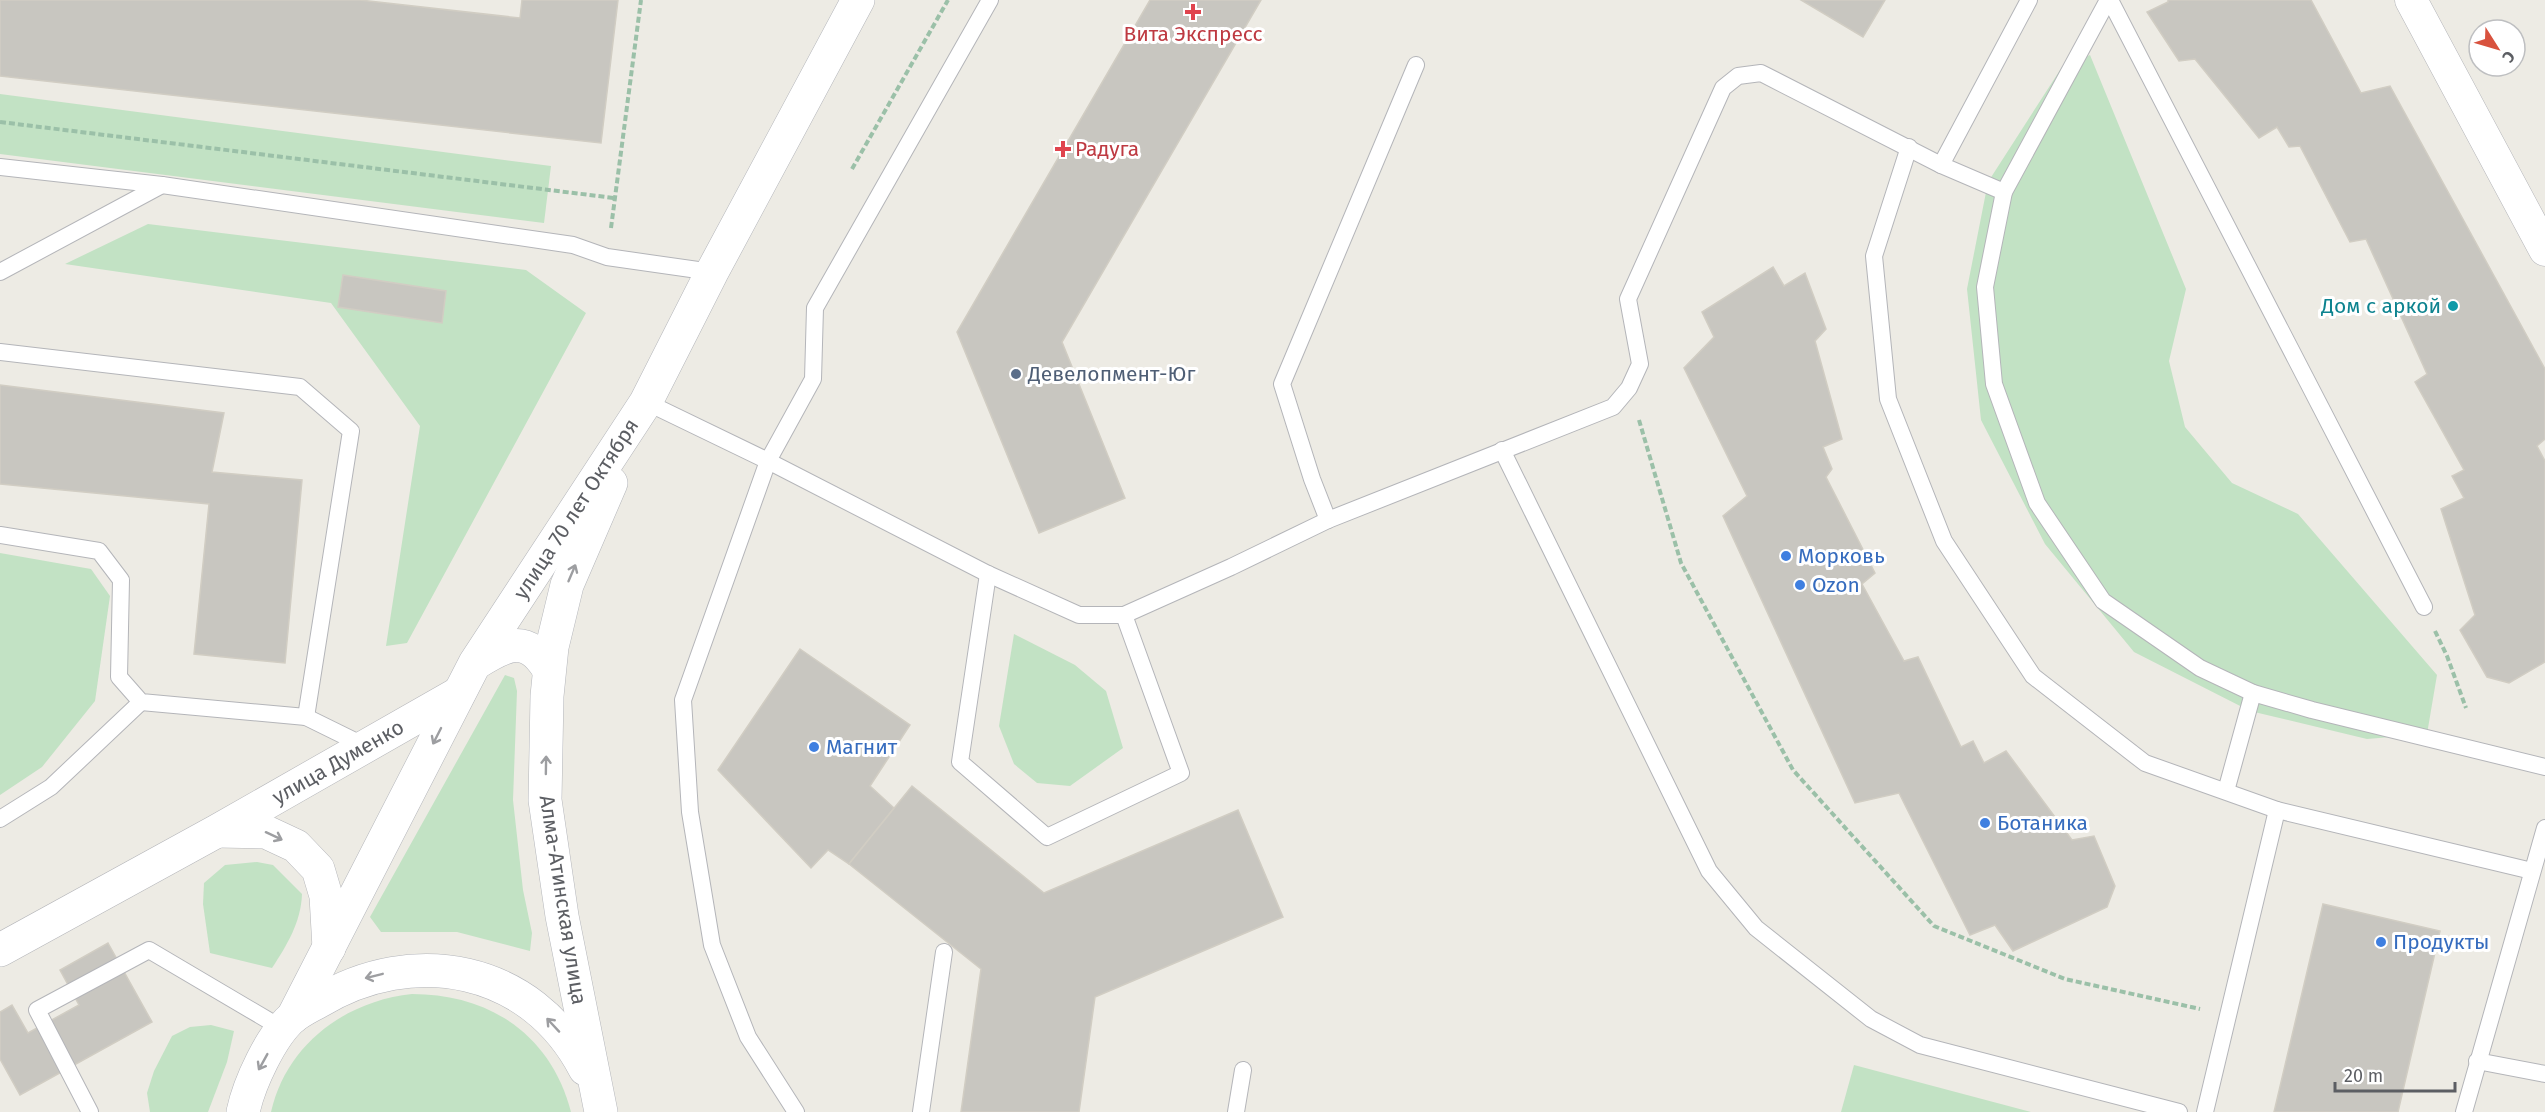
<svg xmlns="http://www.w3.org/2000/svg" width="2545" height="1112" font-family="'Fira Sans',sans-serif">
  <style>
    .green { fill: #c2e2c4 }
    .building { fill: #c8c6c0; stroke: #d1cdc3; stroke-width: 1.5 }
    .lines { fill: none; stroke-linecap: round; stroke-linejoin: round }
    .service-casing { stroke: #b4b5b9; stroke-width: 18 }
    .minor-casing { stroke: #b4b5b9; stroke-width: 33 }
    .tertiary-casing { stroke: #b4b5b9; stroke-width: 34 }
    .secondary-casing { stroke: #b3b5ba; stroke-width: 34 }
    .path { stroke: #9bc0a8; stroke-width: 4; stroke-dasharray: 6 3; stroke-linecap: butt }
    .service { stroke: #fff; stroke-width: 16 }
    .minor { stroke: #fff; stroke-width: 32 }
    .tertiary { stroke: #fff; stroke-width: 33 }
    .secondary { stroke: #fff; stroke-width: 33 }
    .oneway { stroke: #9d9ea1 }
    .health-dot { fill: #e0444e; stroke: #fff; stroke-width: 2 }
    .culture-dot { fill: #0f9aa8; stroke: #fff; stroke-width: 2 }
    .service-dot { fill: #5c6f8a; stroke: #fff; stroke-width: 2 }
    .shop-dot { fill: #3f7fe0; stroke: #fff; stroke-width: 2 }
    .labels { text-anchor: middle; dominant-baseline: central; stroke-width: 6; stroke-linejoin: round; paint-order: stroke }
    .health-label { font-size: 21px; fill: #be3a42; stroke: #fff }
    .culture-label { font-size: 21px; fill: #0d838f; stroke: #fff; text-anchor: end }
    .service-label { font-size: 21px; fill: #4e5e75; stroke: #fff; text-anchor: start }
    .street-label { font-size: 21px; fill: #5c5e63; stroke: #fff }
    .shop-label { font-size: 21px; fill: #366cbe; stroke: #fff; text-anchor: start }
  </style>
  <rect width="100%" height="100%" fill="#edebe4"/>
  <g class="green">
    <path d="M2090 55 2186 289 2169 361 2185 427 2232 483 2298 514 2437 675 2427 734 2367 739 2250 711 2134 652 2045 544 1981 420 1967 289 1988 182 2062 67Z"/>
    <path d="M0 94 551 166 544 223 0 154Z"/>
    <path d="M148 224 526 270 586 313 407 643 386 646 420 426 331 303 65 264Z"/>
    <path d="M0 553 91 569 110 596 95 701 42 767 0 795Z"/>
    <path d="M1014 634 1075 665 1106 691 1123 748 1070 786 1037 783 1014 764 999 726Z"/>
    <path d="M505 675 514 678 517 691 513 800 523 890 532 933 530 951 457 932H381L370 917Z"/>
    <path d="M257 862 273 865 302 894C301 922 287 945 272 968L210 953 203 904 204 883 225 865Z"/>
    <path d="M412 994C490 994 551 1035 571 1112H271C286 1045 345 1001 412 994Z"/>
    <path d="M211 1025 234 1031 227 1062 208 1112H150L147 1093 154 1071 172 1036 190 1027Z"/>
    <path d="M1854 1065 2031 1112H1841Z"/>
  </g>
  <g class="building">
    <path d="M0 0H360L520 18 522 0H618L601 143 0 76Z"/>
    <path d="M1150 0H1261L1062 342 1125 498 1039 533 957 332Z"/>
    <path d="M1801 0H1885L1863 37Z"/>
    <path d="M2168 0H2311L2361 93 2390 86 2545 369V439L2537 446 2545 461V662L2509 683 2487 677 2460 630 2475 615 2441 509 2464 498 2452 476 2464 470 2415 382 2427 374 2366 239 2350 242 2300 146 2289 147 2277 127 2259 138 2195 59 2179 61 2147 12 2168 2Z"/>
    <path d="M1773 267 1784 286 1805 273 1826 329 1815 341 1842 439 1823 447 1832 469 1826 477 1875 573 1862 584 1904 661 1918 657 1961 747 1973 741 1984 763 2006 751 2072 840 2094 836 2115 886 2107 907 2013 951 1995 925 1970 935 1899 793 1855 803 1723 516 1747 496 1684 368 1714 337 1702 312Z"/>
    <path d="M343 275 446 291 442 323 338 307Z"/>
    <path d="M0 385 224 413 212 472 302 480 285 663 194 654 209 504 0 484Z"/>
    <path d="M800 649 910 725 870 786 894 808 849 864 828 850 811 868 718 770Z"/>
    <path d="M912 786 1044 893 1238 810 1283 917 1095 997 1079 1112H961L981 969 849 864Z"/>
    <path d="M2323 904 2440 931 2398 1112H2274Z"/>
    <path d="M108 943 152 1022 20 1095 0 1059V1012L12 1005 28 1033 79 1005 60 970Z"/>
  </g>
  <g class="lines">
    <g class="service-casing">
      <g id="service">
        <path d="M2108 0 2004 192 1985 287 1994 384 2037 503 2103 601 2200 668 2253 693 2312 710 2545 767"/>
        <path d="M2110 0 2424 607"/>
        <path d="M1909 147 1874 256 1888 399 1944 541 2033 676 2145 763 2277 810 2532 871"/>
        <path d="M1941 165 2029 0"/>
        <path d="M0 167 162 185 573 245 607 257 712 272"/>
        <path d="M0 272 162 185"/>
        <path d="M0 352 300 387 351 431 306 717"/>
        <path d="M646 402 768 461 988 574 1079 615H1124L1231 567 1328 520 1613 407 1629 388 1640 364 1628 299 1723 88 1738 76 1761 73 1941 165 2004 192"/>
        <path d="M1502 450 1709 871 1756 928 1871 1019 1920 1045 2179 1112"/>
        <path d="M1328 520 1312 479 1282 384 1416 65"/>
        <path d="M0 535 99 551 121 580 119 677 141 702 306 717 365 746"/>
        <path d="M988 574 960 762 1047 837 1181 773 1124 615"/>
        <path d="M2226 791 2253 693"/>
        <path d="M0 819 51 787 141 702"/>
        <path d="M2477 1061 2545 1074"/>
        <path d="M90 1112 37 1010 149 950 283 1029"/>
        <path d="M796 1112 748 1037 712 945 690 812 683 700 768 461 813 379 815 308 990 0"/>
        <path d="M921 1112 944 952"/>
        <path d="M1236 1112 1243 1070"/>
        <path d="M2205 1112 2277 810"/>
        <path d="M2464 1112 2545 828"/>
      </g>
    </g>
    <g class="minor-casing">
      <path id="minor" d="M2411 0 2545 250"/>
    </g>
    <g class="tertiary-casing">
      <g id="tertiary">
        <path d="M218 831 266 832 296 846 318 869 326 896 329 948"/>
        <path d="M0 950 217 831 459 693"/>
      </g>
    </g>
    <g class="secondary-casing">
      <g id="secondary">
        <path d="M476 663C506 644 527 633 549 670"/>
        <path d="M293 1017 475 663 646 402 712 272 858 0"/>
        <path d="M243 1112C249 1084 271 1035 294 1016 301 1011 310 1006 318 1002 413 944 532 966 585 1069"/>
        <path d="M601 1112 562 916 545 800 547 696 552 647 567 585 611 483"/>
      </g>
    </g>
    <g class="path">
      <path d="M0 122 614 198"/>
      <path d="M852 169 948 0"/>
      <path d="M611 228 641 0"/>
      <path d="M1639 420 1681 563 1793 770 1934 926 2065 979 2200 1009"/>
      <path d="M2435 631 2447 656 2466 708"/>
    </g>
    <use href="#service" class="service"/>
    <use href="#minor" class="minor"/>
    <use href="#tertiary" class="tertiary"/>
    <use href="#secondary" class="secondary"/>
  </g>
  <defs><path id="oneway-shaft" d="M-6 0H5M1.5-3L5.5 0L1.5 3" fill="none" stroke-width="1.6" stroke-linecap="round" stroke-linejoin="round" transform="scale(1.5)"/></defs>
  <g class="oneway">
    <use href="#oneway-shaft" transform="translate(572 573) rotate(-67)"/>
    <use href="#oneway-shaft" transform="translate(437 736) rotate(117)"/>
    <use href="#oneway-shaft" transform="translate(546 765) rotate(-89)"/>
    <use href="#oneway-shaft" transform="translate(274 836) rotate(25)"/>
    <use href="#oneway-shaft" transform="translate(374 976) rotate(166)"/>
    <use href="#oneway-shaft" transform="translate(553 1025) rotate(-133)"/>
    <use href="#oneway-shaft" transform="translate(263 1062) rotate(119)"/>
  </g>
  <g class="health-dot">
    <path d="M1190 3h6v6h6v6h-6v6h-6v-6h-6v-6h6z"/>
    <path d="M1060 140h6v6h6v6h-6v6h-6v-6h-6v-6h6z"/>
  </g>
  <circle class="culture-dot" cx="2453" cy="306" r="6"/>
  <circle class="service-dot" cx="1016" cy="374" r="6"/>
  <g class="shop-dot">
    <circle cx="1786" cy="556" r="6"/>
    <circle cx="1800" cy="585" r="6"/>
    <circle cx="814" cy="747" r="6"/>
    <circle cx="1985" cy="823" r="6"/>
    <circle cx="2381" cy="942" r="6"/>
  </g>
  <g class="labels">
    <g class="health-label">
      <text x="1193" y="34">Вита Экспресс</text>
      <text x="1075" y="149" text-anchor="start">Радуга</text>
    </g>
    <g class="culture-label">
      <text x="2441" y="306">Дом с аркой</text>
    </g>
    <g class="service-label">
      <text x="1028" y="374">Девелопмент-Юг</text>
    </g>
    <g class="street-label">
      <text transform="translate(576 509) rotate(-57)">улица 70 лет Октября</text>
      <text transform="translate(338 762) rotate(-30)">улица Думенко</text>
      <text transform="translate(563 900) rotate(81)">Алма-Атинская улица</text>
    </g>
    <g class="shop-label">
      <text x="1798" y="556">Морковь</text>
      <text x="1812" y="585">Ozon</text>
      <text x="826" y="747">Магнит</text>
      <text x="1997" y="823">Ботаника</text>
      <text x="2393" y="942">Продукты</text>
    </g>
  </g>
  <g transform="translate(2497 48) rotate(127)"><circle r="28" fill="#ffffff" stroke="#bebfc1" stroke-width="1.5"/>
  <path d="M0-4.5L10 22L0 15L-10 22Z" fill="#d8523e"/>
  <text y="-9" font-size="16" font-weight="bold" text-anchor="middle" fill="#5c5e63">С</text>
  </g>
  <path d="M2335 1082v9h120v-9" fill="none" stroke="#5c5e63" stroke-width="3"/>
  <text x="2344" y="1082" font-size="18" fill="#5c5e63" stroke="#ffffff" stroke-width="4.5" paint-order="stroke">20 m</text>
</svg>
